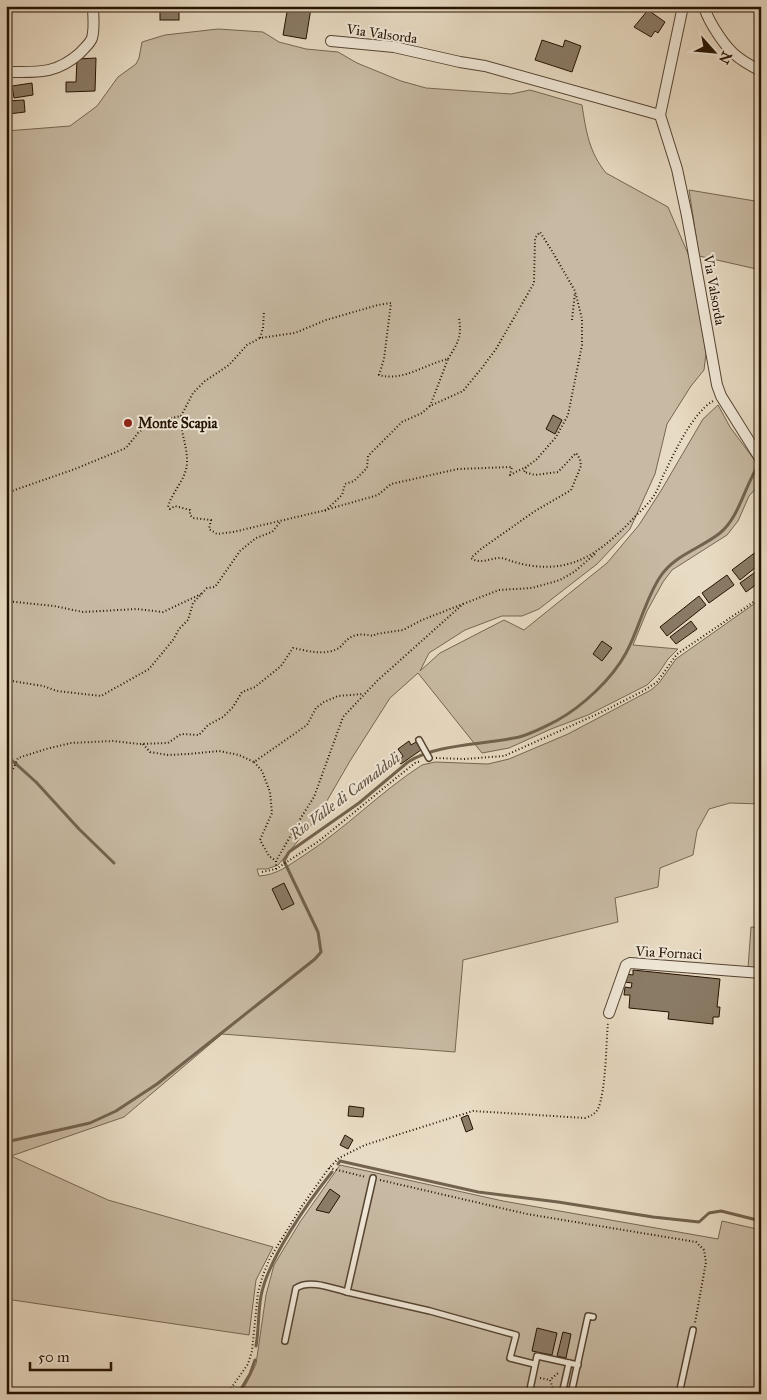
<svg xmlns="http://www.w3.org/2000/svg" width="767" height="1400" font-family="'IM FELL Great Primer',serif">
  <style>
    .green { fill: #c7b9a2; stroke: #766652 }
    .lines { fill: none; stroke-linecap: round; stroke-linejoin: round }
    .stream { stroke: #72624e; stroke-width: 3 }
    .building { fill: #8a7b66; stroke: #251201 }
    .lane-casing { stroke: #564432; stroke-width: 8 }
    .street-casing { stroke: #564432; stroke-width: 12 }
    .path { stroke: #251201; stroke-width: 2; stroke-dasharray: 1 2.5; stroke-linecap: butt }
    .lane { stroke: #f0e8d8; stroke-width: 5 }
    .street { stroke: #f0e8d8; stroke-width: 10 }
    .poi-dot { fill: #8f2418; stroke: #f0e8d8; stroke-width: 2 }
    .labels { text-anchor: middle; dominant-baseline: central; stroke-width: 4; stroke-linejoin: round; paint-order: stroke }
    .street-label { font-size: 14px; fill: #251201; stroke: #f0e8d8 }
    .poi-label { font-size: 14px; font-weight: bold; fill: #251201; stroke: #f0e8d8; text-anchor: start }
    .water-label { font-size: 15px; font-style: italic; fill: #5f4e3b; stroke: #f0e8d8 }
  </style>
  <rect width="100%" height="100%" fill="#e8dbc3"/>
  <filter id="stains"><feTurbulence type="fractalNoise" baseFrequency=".004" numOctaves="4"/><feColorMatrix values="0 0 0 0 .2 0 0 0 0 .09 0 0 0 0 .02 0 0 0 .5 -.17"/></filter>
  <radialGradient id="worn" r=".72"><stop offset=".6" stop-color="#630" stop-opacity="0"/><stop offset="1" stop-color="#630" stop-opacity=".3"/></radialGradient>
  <g class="green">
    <path d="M218 29 263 32 279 42 306 49 338 52 357 63 401 81 426 88 511 94 530 90 582 105C586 131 589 152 606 173L668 207 692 263 706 353 704 370 691 386 667 424 655 474 630 529 597 564 539 609 522 616H502L465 630 429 653 420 671 440 653 504 620 524 630 607 563 639 525 662 489 703 419 718 405 730 427 756 462 761 472V483L749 496 738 521 727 535 672 570 663 582 647 611 633 645 678 649 668 659 658 674 647 685 588 715 551 729 509 748 482 753 418 673 390 698 350 761 317 818 278 865 267 869H257L259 876C277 875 289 865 303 856 345 829 380 792 422 765L435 762 488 764 509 759 568 734 651 690 659 683 676 659 761 599V804L730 803 709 809 697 831 693 855 660 868 658 887 615 898 618 922 463 960 455 1052 222 1034 124 1117 11 1156 108 1200 273 1247 256 1280 249 1335 6 1299V131L70 126 97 106 118 77 136 64 139 58 142 42 165 35Z"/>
    <path d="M689 190 761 202V270L699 256Z"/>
    <path d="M751 927 761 928V969L748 968Z"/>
    <path d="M340 1165 503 1201 718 1239 722 1221 761 1230V1394H241L256 1364 266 1295 274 1265 300 1222Z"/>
  </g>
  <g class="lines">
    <g class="stream">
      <path d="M6 755 36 782 79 829 114 863"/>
      <path d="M6 1142 90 1123 116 1111 157 1084 315 959 321 952 318 932 284 861 289 852 359 803 408 762C436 744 481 745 514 738 528 736 544 727 556 721 582 707 612 679 626 653 639 629 645 600 660 577 674 555 700 549 720 533 739 518 745 485 759 464"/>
      <path d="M338 1164 340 1161 478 1192 558 1202 653 1217 699 1222 709 1213 721 1211 761 1221"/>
      <path d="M256 1346C259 1329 258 1312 261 1296 268 1259 308 1202 332 1172"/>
      <path d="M238 1394 250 1374 255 1360"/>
    </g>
  </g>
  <g class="building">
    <rect x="160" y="6" width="19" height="14"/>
    <path d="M288 6 311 8 306 39 283 35Z"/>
    <path d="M648 10 665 22 658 33 655 31 651 37 634 27Z"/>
    <path d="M542 40 563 47 565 40 581 46 572 72 535 60Z"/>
    <path d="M96 58 95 91 66 92V82H76L77 59Z"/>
    <path d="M32 83 33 95 14 98 12 86Z"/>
    <path d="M24 100 25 112 8 114 7 101Z"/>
    <path d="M553 415 562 420 555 434 546 429Z"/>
    <path d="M761 548V563L740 580 732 570Z"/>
    <path d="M761 568V581L746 592 740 583Z"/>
    <path d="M727 575 734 585 709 603 702 593Z"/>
    <path d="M699 596 706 605 667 636 660 627Z"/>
    <path d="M691 621 697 629 676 644 670 637Z"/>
    <path d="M602 641 612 648 602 661 593 654Z"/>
    <path d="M409 741 411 745 416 742 421 750 401 764 398 762 403 756 398 749Z"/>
    <path d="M284 883 294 904 282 910 272 889Z"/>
    <path d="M633 970 720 979 717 1007H720L719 1017H713V1024L668 1019 669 1012 629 1008 630 995H624L625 987 631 988 632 983 624 982 625 974 633 975Z"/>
    <path d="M349 1106 364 1108 363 1117 348 1116Z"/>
    <path d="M468 1115 473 1129 466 1132 461 1118Z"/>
    <path d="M345 1135 353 1140 348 1149 340 1145Z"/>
    <path d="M330 1189 340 1196 329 1213 316 1210Z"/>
    <path d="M537 1328 557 1333 552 1355 532 1351Z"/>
    <path d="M563 1332 571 1334 566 1358 557 1356Z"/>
  </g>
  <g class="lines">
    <g class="lane-casing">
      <g id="lane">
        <path d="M419 740 429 758"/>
        <path d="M373 1178 347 1292 430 1311 516 1335 510 1358 534 1364"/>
        <path d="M285 1341 296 1288C310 1279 331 1288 347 1292"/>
        <path d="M529 1394 537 1356 578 1365"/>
        <path d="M562 1394 569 1363"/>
        <path d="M571 1394 588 1316 593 1317"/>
        <path d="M679 1394 693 1330"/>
      </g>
    </g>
    <g class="street-casing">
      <g id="street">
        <path d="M683 6 660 115 677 169 687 216 717 385 721 396 761 460"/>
        <path d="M704 6C706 15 710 21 714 28 728 51 737 59 761 71"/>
        <path d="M331 41 394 47 460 62 485 66 660 115"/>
        <path d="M6 72C37 72 55 75 80 53 84 48 90 44 92 38 95 28 93 16 93 6"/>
        <path d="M609 1013 626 965 630 963 761 973"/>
      </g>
    </g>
    <g class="path">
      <path d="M572 320 575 292"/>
      <path d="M260 338 263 328 264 311"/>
      <path d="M448 359C458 342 462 338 459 318"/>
      <path d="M181 416 193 393 205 381 229 365 247 345 260 338 295 333 326 320 378 305 391 303 384 359 379 375C403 382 425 364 448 359L430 406"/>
      <path d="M6 493 75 469 126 448 138 433 151 422 156 427 167 419 181 416C180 431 187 445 187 460 188 478 172 491 168 507L170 509 175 506 190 510V515L193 518 211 520 209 529 217 534 233 532 322 511 378 495 391 484 458 469 512 467 510 475 526 467"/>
      <path d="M325 511 342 495 345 484 354 481 367 468 368 456 402 422 422 413 430 406 463 391 481 369 496 349 534 283 535 238 540 232 552 251 575 291 582 319V345L568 415 556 437 536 460 526 467 524 472 535 475 558 472 576 453 580 459 581 466 571 490 535 511 481 549 471 558C481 565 490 558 500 558 504 558 508 560 511 561 563 577 594 559 630 522 637 514 647 506 653 497 659 489 661 478 666 470 676 449 693 413 713 401"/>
      <path d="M6 601 54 606 83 612 137 609 163 612 201 594"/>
      <path d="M6 680 43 686 57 691 101 696 149 669 173 640 179 629 188 620 193 603 207 588 215 587 240 551 256 538 272 532 281 521"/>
      <path d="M143 744 150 752 168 755 188 754 219 751 239 755 254 762 307 725 316 708 324 702 338 696 362 694"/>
      <path d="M436 758 464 759 504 756 604 711 643 691 657 682 677 654 761 597"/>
      <path d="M254 762 262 771 270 792 272 813 260 840 269 856 276 861"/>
      <path d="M6 785 18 758 46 749 71 743 113 741 139 744 168 743 181 734 199 735 208 725 223 717 233 707 242 692 255 687 281 666 293 648C308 651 324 656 339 648 342 646 344 642 347 640 354 633 364 634 373 636L376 634 403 630 422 620 463 604"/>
      <path d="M276 869V861L302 816 314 797 343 717 377 681 463 604 499 590 532 588 560 580 574 572 595 554"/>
      <path d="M262 872 276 869 319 841 390 783 415 763 421 761"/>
      <path d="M329 1168 366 1177"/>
      <path d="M380 1180 527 1214 696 1242 704 1250 706 1262 695 1323"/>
      <path d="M540 1378 550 1380"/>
      <path d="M554 1391 550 1380 558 1373"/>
      <path d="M227 1394 248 1364 252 1351 258 1292 263 1275 270 1258 302 1206 329 1168 339 1158 365 1145 473 1111 585 1118C591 1116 595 1114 598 1109 606 1090 606 1045 608 1022"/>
    </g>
    <use href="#lane" class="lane"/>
    <use href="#street" class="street"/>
  </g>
  <circle class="poi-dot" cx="128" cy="423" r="5"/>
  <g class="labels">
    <g class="street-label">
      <text transform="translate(382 34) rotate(8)">Via Valsorda</text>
      <text transform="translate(714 290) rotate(80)">Via Valsorda</text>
      <text transform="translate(669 953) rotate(3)">Via Fornaci</text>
    </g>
    <g class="poi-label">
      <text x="138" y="423">Monte Scapia</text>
    </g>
    <g class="water-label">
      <text transform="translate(345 796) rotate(-37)">Rio Valle di Camaldoli</text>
    </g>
  </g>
  <rect width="767" height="1400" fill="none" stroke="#e8dbc3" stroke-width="25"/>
  <rect x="8" y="8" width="752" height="1385" fill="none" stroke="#251201" stroke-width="2.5"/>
  <rect x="12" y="12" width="742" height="1375" fill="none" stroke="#251201"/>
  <g transform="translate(714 52) rotate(117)" stroke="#f0e8d8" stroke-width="4" paint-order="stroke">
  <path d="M0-4L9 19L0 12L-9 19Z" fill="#251201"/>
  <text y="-8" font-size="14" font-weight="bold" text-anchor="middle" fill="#251201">N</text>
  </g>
  <path d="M30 1362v8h81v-8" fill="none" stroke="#251201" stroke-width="2.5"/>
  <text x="38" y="1362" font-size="15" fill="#251201" stroke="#f0e8d8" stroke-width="4" paint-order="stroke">50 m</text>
  <rect width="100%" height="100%" filter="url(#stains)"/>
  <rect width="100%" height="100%" fill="url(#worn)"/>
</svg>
